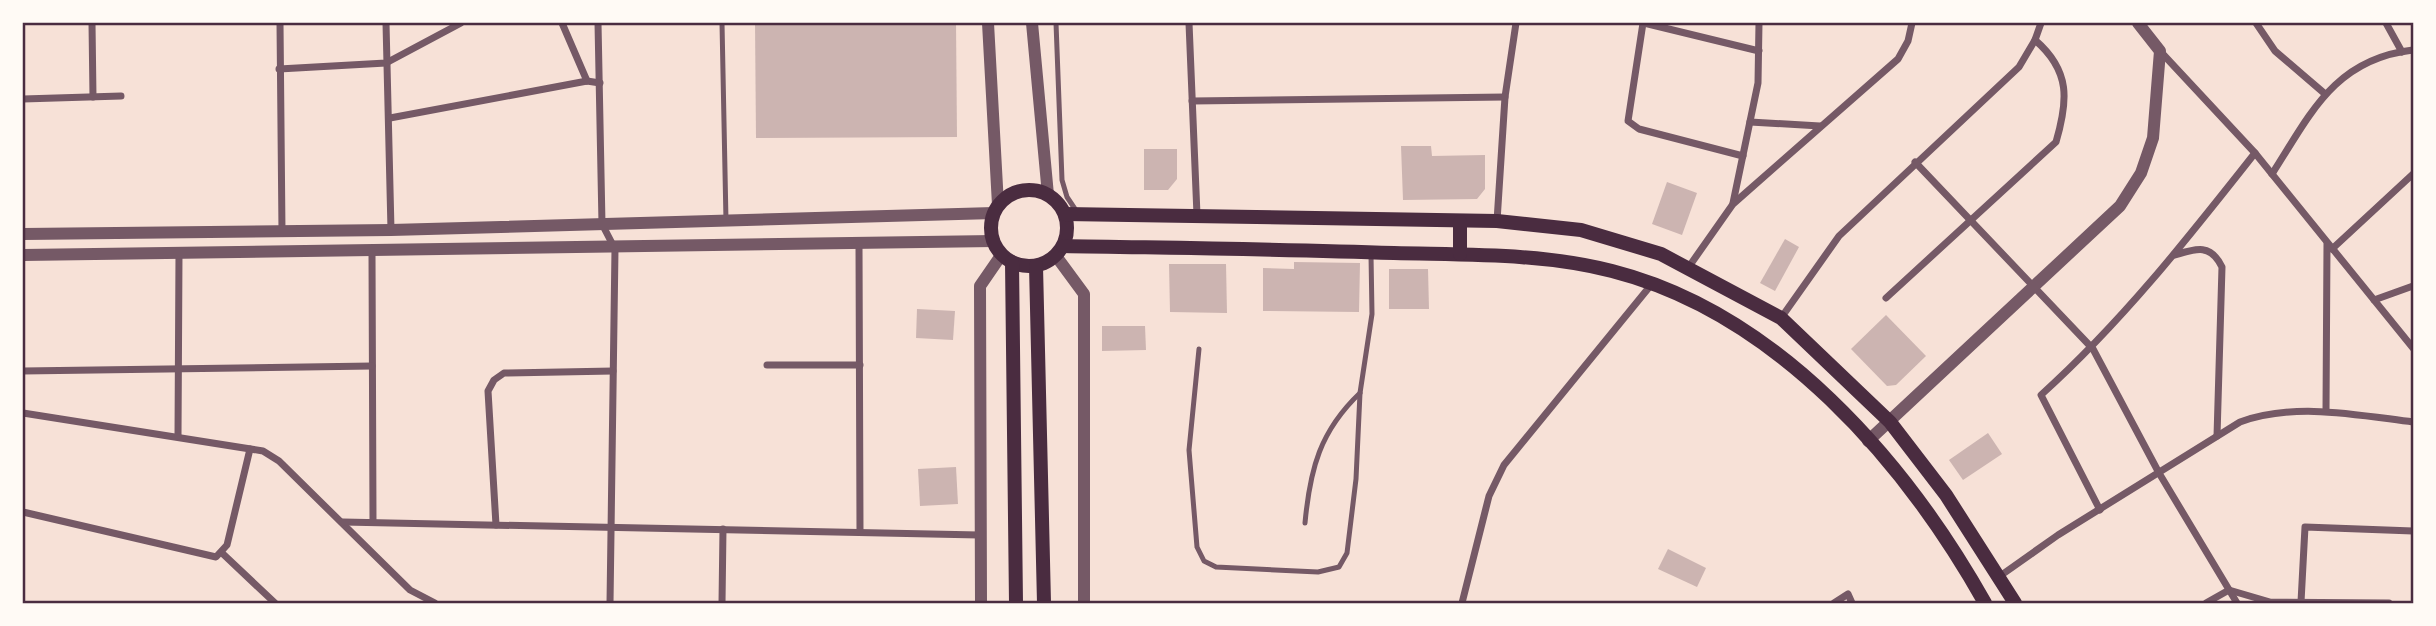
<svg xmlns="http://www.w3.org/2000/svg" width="2436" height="626" font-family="'Public Sans',sans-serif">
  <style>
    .building { fill: #ccb4b1 }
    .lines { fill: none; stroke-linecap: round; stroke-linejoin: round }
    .service { stroke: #755966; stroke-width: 5 }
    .minor { stroke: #755966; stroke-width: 7 }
    .tertiary { stroke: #755966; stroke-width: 12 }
    .secondary { stroke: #4a2c40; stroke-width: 14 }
    .neatline { fill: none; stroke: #4a2c40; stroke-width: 2.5 }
  </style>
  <rect width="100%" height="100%" fill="#f7e1d7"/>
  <g class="building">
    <path d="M755 23H956L957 137 756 138Z"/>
    <path d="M1401 146H1431L1432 156 1485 155V189L1477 199 1403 200Z"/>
    <path d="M1144 149H1177V179L1168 190H1144Z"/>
    <path d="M1667 182 1697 193 1682 235 1652 224Z"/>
    <path d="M1785 239 1799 247 1775 291 1760 283Z"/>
    <path d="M1294 262 1360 263 1359 312 1263 311V268L1294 269Z"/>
    <path d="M1169 264H1226L1227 313 1170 312Z"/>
    <path d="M1389 269H1428L1429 309H1389Z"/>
    <path d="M917 309 955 311 953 340 916 338Z"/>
    <path d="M1886 315 1926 356 1896 385 1887 386 1851 349Z"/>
    <path d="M1102 326H1145L1146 350 1102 351Z"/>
    <path d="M1988 433 2002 454 1963 480 1949 460Z"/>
    <path d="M956 467 958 504 920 506 918 469Z"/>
    <path d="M1668 549 1706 568 1697 587 1658 569Z"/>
  </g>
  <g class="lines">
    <g class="service">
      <path d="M722 23 726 221"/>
      <path d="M1056 23 1062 180 1067 197 1077 212"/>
      <path d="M1199 349 1189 450 1197 547 1204 561 1216 567 1318 572 1339 567 1347 553 1356 479 1360 393 1372 314 1371 255"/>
      <path d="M1305 523C1310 469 1320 431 1360 393"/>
    </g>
    <g class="minor">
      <path d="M92 23 93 97"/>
      <path d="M280 23 282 232"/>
      <path d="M386 23 391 230"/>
      <path d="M562 23 587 81"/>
      <path d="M598 23 602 224 615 249 610 603"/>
      <path d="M1189 23 1197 215"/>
      <path d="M1643 23 1628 121 1639 129 1743 156"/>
      <path d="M1644 23 1759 51"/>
      <path d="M2256 23 2275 51 2324 93"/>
      <path d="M2386 23 2402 52"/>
      <path d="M2160 51 2255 153 2413 348"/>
      <path d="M279 69 386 63 461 23"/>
      <path d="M23 99 121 96"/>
      <path d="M1192 101 1505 97"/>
      <path d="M390 118 587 81 600 83"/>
      <path d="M1750 122 1820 126"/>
      <path d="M1915 162 2093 349 2159 473 2237 603"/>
      <path d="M2272 174C2310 115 2334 59 2413 50"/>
      <path d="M1733 203 1758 83 1759 23"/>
      <path d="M1497 221 1505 97 1516 23"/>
      <path d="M859 245 860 532"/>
      <path d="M2332 249 2413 174"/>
      <path d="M372 253 373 522"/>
      <path d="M2175 255C2197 248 2211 244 2222 267L2217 436"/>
      <path d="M1688 268 1733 204 1898 59 1908 41 1912 23"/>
      <path d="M1886 298 2056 142C2068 101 2071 71 2035 40"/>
      <path d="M2374 300 2413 286"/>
      <path d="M1781 318 1839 236 2019 67 2035 40 2041 23"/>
      <path d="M767 365H860"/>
      <path d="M23 371 372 366"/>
      <path d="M2326 410 2327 244"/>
      <path d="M23 413 263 451 279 461 410 590 435 603"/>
      <path d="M178 436 179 254"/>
      <path d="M2100 510 2041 395C2122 322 2188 238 2255 153"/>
      <path d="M23 512 216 557 227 545 250 449"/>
      <path d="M343 522 979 535"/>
      <path d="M496 525 488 391 494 380 504 373 613 371"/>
      <path d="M222 553 275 603"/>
      <path d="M2000 576 2058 535 2240 422C2295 402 2357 415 2413 422"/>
      <path d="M2301 602 2305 527 2413 531"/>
      <path d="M722 603 723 529"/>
      <path d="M1462 603 1489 496 1504 465 1651 285"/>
      <path d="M1834 603 1848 594 1852 603"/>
      <path d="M2206 603 2229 590 2270 602 2389 603"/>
    </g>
    <g class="tertiary">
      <path d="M988 23 998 205"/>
      <path d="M1032 23 1048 195"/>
      <path d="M23 234 391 230 994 213"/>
      <path d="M23 255 994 241"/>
      <path d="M1056 256 1084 294V603"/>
      <path d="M1868 441 2120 206 2141 173 2153 138 2160 51 2138 23"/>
      <path d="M981 603 980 286 1002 254"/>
    </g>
    <g class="secondary">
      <circle cx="1029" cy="228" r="38"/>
      <path d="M1065 214 1497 221 1581 230 1661 254 1781 318 1890 422 1946 495 2015 603"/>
      <path d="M1063 246C1174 248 1284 249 1394 253 1467 255 1542 253 1612 271 1777 313 1905 461 1985 603"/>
      <path d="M1460 254V222"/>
      <path d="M1012 262 1016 603"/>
      <path d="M1036 266 1044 603"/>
    </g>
  </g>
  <rect width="2436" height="626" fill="none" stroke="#fffaf5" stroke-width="49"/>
  <rect x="24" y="24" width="2388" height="578" class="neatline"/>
</svg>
